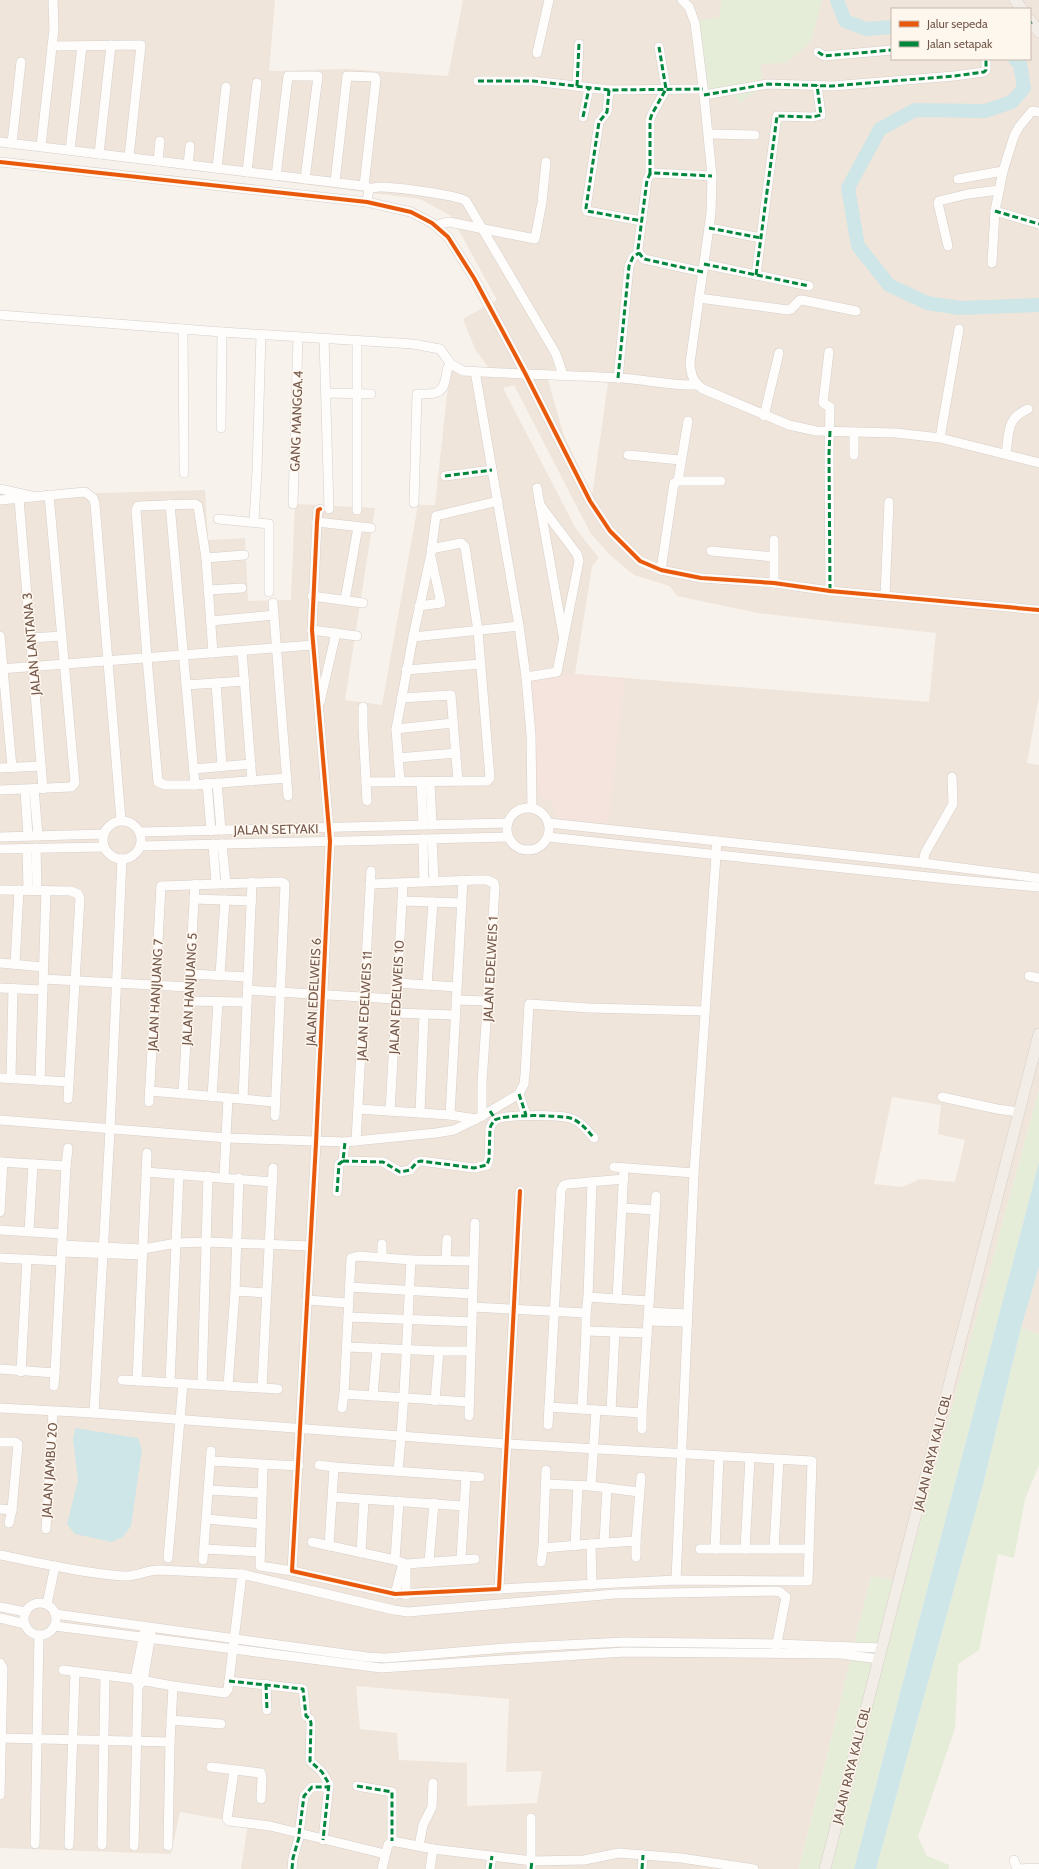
<svg xmlns="http://www.w3.org/2000/svg" width="1039" height="1869" font-family="Cabin,sans-serif">
  <style>
    .residential { fill: #f0e5da; fill-rule: evenodd }
    .commercial { fill: #f4e4dd }
    .green { fill: #e5edd8 }
    .water { fill: #cee6e7 }
    .lines { fill: none; stroke-linecap: round; stroke-linejoin: round }
    .river { stroke: #cee6e7; stroke-width: 14 }
    .minor-casing { stroke: #d6cec9; stroke-width: 10 }
    .major-casing { stroke: #d8cfca; stroke-width: 12 }
    .minor { stroke: #fefdfc; stroke-width: 9 }
    .major { stroke: #f2ede6; stroke-width: 11 }
    .quiet { stroke: #00873e; stroke-width: 3; stroke-dasharray: 6 3; stroke-linecap: butt }
    .cycleway-casing { stroke: #fef7ee; stroke-width: 6 }
    .cycleway { stroke: #e8590c; stroke-width: 4 }
    .labels { text-anchor: middle; dominant-baseline: central; stroke-width: 3; stroke-linejoin: round; paint-order: stroke }
    .street-label { font-size: 13px; fill: #75594d; stroke: #fef7ee }
  </style>
  <rect width="100%" height="100%" fill="#f7f2ec"/>
  <g class="residential">
    <path d="M0 0H275L269 71 346 69 448 76 463 0H1039V696L1027 763 1039 765V1037L1034 1060 1039 1062V1090L904 1582 871 1576 799 1869H241L248 1824 180 1812 171 1854 0 1848V490L34 495 205 490 208 540 245 538 248 601 291 600 295 504 375 508 345 700 382 705 418 505H435L450 368 494 375 475 349 463 319 497 300 451 216 420 199 0 146ZM892 9H1030V59H892ZM574 375 608 383 592 496 563 433 547 376ZM514 385 591 534 610 555 634 575 670 586 677 596 758 613 936 633 929 702 575 674 592 566 599 558 576 529 503 388ZM892 1097 941 1105 938 1134 965 1140 955 1182 920 1179 903 1187 874 1184ZM356 1686 509 1699 506 1772 542 1771 537 1803 467 1806V1763L399 1760 397 1733 360 1729Z"/>
    <path d="M1039 1267V1334L1021 1328Z"/>
  </g>
  <path class="commercial" d="M574 674 625 679 608 823 560 822 550 801 536 793 526 679Z"/>
  <g class="green">
    <path d="M721 0H822L811 42 786 63 761 64 762 87 740 103 730 88 705 92 697 21 720 17Z"/>
    <path d="M1039 1090V1162L854 1869H799L871 1576 904 1582Z"/>
    <path d="M1021 1328 1039 1334V1465L1025 1499 1014 1558 998 1554 979 1650 958 1664 955 1728 918 1837 927 1856 949 1865V1869H876L983 1485Z"/>
  </g>
  <g class="water">
    <path d="M1039 1162V1267L1021 1328 983 1485 876 1869H854Z"/>
    <path d="M75 1428 138 1438 142 1450 131 1526 123 1537 112 1542 75 1534 67 1524 78 1480 73 1440Z"/>
  </g>
  <g class="lines">
    <g class="river">
      <path d="M837 0 845 21 866 29 892 27"/>
      <path d="M1015 59 1020 64 1024 88 1012 102 985 111 915 110 880 129 848 188 858 246 889 285 927 303 960 308 1039 305"/>
    </g>
    <g class="minor-casing">
      <g id="minor">
        <path d="M682 0 689 7 695 23 704 95 712 176 711 213 690 363C691 375 693 382 703 389L789 425 816 431 896 433 940 438 1039 463"/>
        <path d="M52 46 141 45 129 157"/>
        <path d="M818 52 824 56 892 50"/>
        <path d="M537 53 549 0"/>
        <path d="M478 81H533L609 90 703 89"/>
        <path d="M577 86 579 44"/>
        <path d="M609 90 607 112 599 122 586 208 587 211 642 221"/>
        <path d="M704 95 768 84 832 86 954 76 984 72 986 70V59"/>
        <path d="M583 117 589 88"/>
        <path d="M709 134 755 135"/>
        <path d="M0 142 364 186 369 188 367 202"/>
        <path d="M12 143 21 62"/>
        <path d="M41 146 54 29 53 0"/>
        <path d="M70 150 82 46"/>
        <path d="M99 154 111 45"/>
        <path d="M158 161 160 141"/>
        <path d="M0 162 367 202 411 212 432 223 448 237 474 278 525 373 590 501 610 531 640 561 661 570 701 578 774 583 830 591 1039 610"/>
        <path d="M188 165 190 146"/>
        <path d="M217 168 226 87"/>
        <path d="M1003 171 1014 136 1019 127 1032 111 1039 112"/>
        <path d="M247 172 257 83"/>
        <path d="M650 174V120L652 114 666 89 659 47"/>
        <path d="M276 176 288 76H318L305 179"/>
        <path d="M958 179 1003 171 995 211 992 263"/>
        <path d="M335 182 347 76 375 77 376 79 364 186"/>
        <path d="M369 188C371 189 376 187 380 187 394 187 458 195 466 201L556 354 563 375"/>
        <path d="M995 211 1039 224"/>
        <path d="M438 227 440 224 449 222 535 239 542 202 546 162"/>
        <path d="M709 228 761 238"/>
        <path d="M948 246 938 203 939 201 968 194 999 190"/>
        <path d="M704 264 809 286"/>
        <path d="M703 272 644 259 639 253 638 249 647 180 650 174 654 173 712 176"/>
        <path d="M756 275 777 116 813 117 821 115 817 85"/>
        <path d="M699 298 788 310 791 309 800 300H802L856 311"/>
        <path d="M0 315 222 332 413 344 440 349 451 364 463 371C515 374 566 375 618 378 644 379 671 386 697 385"/>
        <path d="M183 329 184 473"/>
        <path d="M324 338 329 509"/>
        <path d="M357 340V510"/>
        <path d="M829 352 823 403 830 407 829 454 830 591"/>
        <path d="M475 371 519 626 526 677 531 735 532 808"/>
        <path d="M618 378 629 266 633 257 639 253"/>
        <path d="M326 393 371 394"/>
        <path d="M764 416 779 353"/>
        <path d="M221 428 222 332"/>
        <path d="M940 438 959 329"/>
        <path d="M1006 454C1009 434 1006 418 1028 409"/>
        <path d="M628 455 681 460"/>
        <path d="M854 455V432"/>
        <path d="M445 476 492 470"/>
        <path d="M678 481 688 421"/>
        <path d="M537 488 563 635"/>
        <path d="M0 489 31 496"/>
        <path d="M19 499 43 789"/>
        <path d="M0 500 85 492 93 498 95 504 121 820"/>
        <path d="M414 503 417 394C429 394 442 396 445 381 447 374 446 370 450 363"/>
        <path d="M170 504 195 785"/>
        <path d="M293 504 298 337"/>
        <path d="M320 509 318 510 317 522 312 630 330 841 316 1143 292 1571 395 1594 499 1589 520 1191"/>
        <path d="M218 519 269 524V592"/>
        <path d="M254 521 257 471 261 335"/>
        <path d="M317 522 371 528"/>
        <path d="M774 540V583"/>
        <path d="M711 551 774 557"/>
        <path d="M206 558 244 555"/>
        <path d="M661 570 674 483 678 481H721"/>
        <path d="M208 590 242 588"/>
        <path d="M312 596 363 603"/>
        <path d="M885 596 889 502"/>
        <path d="M345 600 358 527"/>
        <path d="M273 603 288 796"/>
        <path d="M419 606 441 603 431 557"/>
        <path d="M211 621 274 615"/>
        <path d="M312 630 357 636"/>
        <path d="M0 636 12 767"/>
        <path d="M413 637 519 626"/>
        <path d="M31 638 62 636"/>
        <path d="M242 651 252 781"/>
        <path d="M213 653 206 558 198 506 195 504 138 506 136 510 147 658 158 782 165 785H195L287 778"/>
        <path d="M0 669 313 645"/>
        <path d="M406 670 481 664"/>
        <path d="M526 677 557 672 579 561 577 554 540 505"/>
        <path d="M216 683 222 766"/>
        <path d="M186 685 245 681"/>
        <path d="M401 698 451 695 458 781"/>
        <path d="M320 702 336 633"/>
        <path d="M363 707V727L367 801"/>
        <path d="M396 729 453 723"/>
        <path d="M398 758 456 753"/>
        <path d="M0 768 41 766"/>
        <path d="M193 769 251 764"/>
        <path d="M400 781 396 729 413 637 431 554 436 516 498 501"/>
        <path d="M421 781 423 825"/>
        <path d="M366 782 487 781 490 778 478 631 465 547 461 543 431 549"/>
        <path d="M430 782 432 825"/>
        <path d="M207 783 211 831"/>
        <path d="M217 783 221 830"/>
        <path d="M34 789 38 836"/>
        <path d="M0 790 71 787 75 783 49 495"/>
        <path d="M25 790 28 836"/>
        <circle cx="528" cy="829" r="21"/>
        <circle cx="122" cy="840" r="19"/>
        <path d="M549 823 923 863 1039 878"/>
        <path d="M140 832 507 823"/>
        <path d="M0 837 104 834"/>
        <path d="M548 837 948 879 1039 887"/>
        <path d="M423 839 424 882"/>
        <path d="M432 839 434 881"/>
        <path d="M213 844 216 884"/>
        <path d="M222 844 226 884"/>
        <path d="M140 846 508 837"/>
        <path d="M36 848 37 890"/>
        <path d="M0 849 104 847"/>
        <path d="M27 849 28 890"/>
        <path d="M923 863 925 853 953 804 952 777"/>
        <path d="M370 884 477 880H487L494 883 495 887 482 1083V1116"/>
        <path d="M0 890 71 891 78 894 80 898 69 1082 0 1078"/>
        <path d="M194 899 252 901"/>
        <path d="M402 901 462 903"/>
        <path d="M0 963 43 967"/>
        <path d="M15 964 19 890"/>
        <path d="M190 974 248 977"/>
        <path d="M220 975 225 900"/>
        <path d="M1029 976 1039 978"/>
        <path d="M43 979 189 987"/>
        <path d="M397 983 457 987"/>
        <path d="M427 985 433 902"/>
        <path d="M0 988 43 990"/>
        <path d="M247 990 395 999"/>
        <path d="M456 1000 488 1001"/>
        <path d="M188 1001 247 1002"/>
        <path d="M395 1013 455 1015"/>
        <path d="M11 1078 13 988"/>
        <path d="M40 1081 46 890"/>
        <path d="M150 1091 275 1102"/>
        <path d="M183 1094 195 884"/>
        <path d="M519 1094 526 1115"/>
        <path d="M212 1097 218 1002"/>
        <path d="M942 1097 997 1109 1019 1112"/>
        <path d="M68 1099 69 1082"/>
        <path d="M243 1099 252 882"/>
        <path d="M149 1102 161 886 282 882 285 884 275 1116"/>
        <path d="M358 1109 450 1115 476 1119"/>
        <path d="M390 1111 403 884"/>
        <path d="M420 1113 424 1014"/>
        <path d="M450 1115 463 880"/>
        <path d="M0 1120 227 1138 345 1142 436 1133 454 1130 482 1116 519 1094 524 1084 525 1075 529 1004 589 1008 705 1011"/>
        <path d="M356 1141 371 871"/>
        <path d="M343 1161 383 1162 400 1172 410 1170 417 1162 421 1161 474 1168 487 1165 489 1159 490 1128C491 1125 493 1122 495 1120 505 1114 558 1115 570 1118 580 1121 587 1130 594 1138"/>
        <path d="M0 1162 66 1166 55 1373 0 1369"/>
        <path d="M66 1166 68 1148"/>
        <path d="M614 1167 694 1173"/>
        <path d="M146 1172 272 1182"/>
        <path d="M224 1177 228 1098"/>
        <path d="M592 1182 588 1297 617 1299 624 1168"/>
        <path d="M337 1192 339 1164 343 1161 345 1142"/>
        <path d="M623 1208 655 1210"/>
        <path d="M0 1212 3 1162"/>
        <path d="M0 1230 62 1234"/>
        <path d="M29 1232 33 1164"/>
        <path d="M62 1245 143 1249 177 1243 207 1242 310 1246"/>
        <path d="M62 1252 142 1255"/>
        <path d="M382 1257V1244"/>
        <path d="M0 1258 61 1261"/>
        <path d="M411 1260 473 1261"/>
        <path d="M446 1260 447 1239"/>
        <path d="M349 1287 472 1294"/>
        <path d="M235 1291 266 1293"/>
        <path d="M617 1299 649 1301"/>
        <path d="M307 1300 348 1303"/>
        <path d="M472 1307 586 1313 588 1297"/>
        <path d="M648 1312 687 1314"/>
        <path d="M586 1313V1331L647 1333"/>
        <path d="M348 1317 472 1322"/>
        <path d="M648 1321 687 1322"/>
        <path d="M347 1347 439 1351H471"/>
        <path d="M21 1372 27 1259"/>
        <path d="M122 1380 278 1389"/>
        <path d="M137 1381 147 1153"/>
        <path d="M170 1382 179 1174"/>
        <path d="M202 1385 208 1176"/>
        <path d="M54 1386 55 1373"/>
        <path d="M228 1386 235 1291 239 1178"/>
        <path d="M262 1388 273 1168"/>
        <path d="M373 1396 377 1348"/>
        <path d="M435 1401 439 1351"/>
        <path d="M0 1408 94 1413 110 1130 122 859"/>
        <path d="M342 1408 344 1394"/>
        <path d="M582 1409 586 1331"/>
        <path d="M596 1410 642 1413"/>
        <path d="M611 1411 615 1332"/>
        <path d="M94 1413 507 1444 812 1461 808 1581 676 1580 499 1589"/>
        <path d="M469 1416 475 1223"/>
        <path d="M548 1425 549 1407"/>
        <path d="M642 1429V1413L656 1196"/>
        <path d="M0 1442H15L18 1444 12 1510 9 1523"/>
        <path d="M211 1461 299 1466"/>
        <path d="M263 1465 260 1566 292 1571"/>
        <path d="M319 1465 334 1467"/>
        <path d="M398 1471C405 1401 407 1330 411 1260L358 1256 351 1258 344 1394 469 1402"/>
        <path d="M545 1484 591 1486 639 1492"/>
        <path d="M591 1486 596 1410 549 1407 561 1190 564 1185 568 1184 624 1179"/>
        <path d="M209 1490 262 1493"/>
        <path d="M333 1497 464 1506"/>
        <path d="M0 1509 12 1510"/>
        <path d="M207 1519 261 1524"/>
        <path d="M46 1529 53 1412"/>
        <path d="M636 1541 641 1477"/>
        <path d="M312 1542 395 1560 406 1564 475 1559"/>
        <path d="M604 1543 607 1488"/>
        <path d="M591 1544 636 1541V1557"/>
        <path d="M329 1546 334 1467 480 1477"/>
        <path d="M575 1546 578 1486"/>
        <path d="M543 1548 546 1470"/>
        <path d="M204 1549 260 1552"/>
        <path d="M700 1549H809"/>
        <path d="M715 1549 719 1457"/>
        <path d="M745 1549 750 1458"/>
        <path d="M774 1549 779 1459"/>
        <path d="M361 1553 364 1500"/>
        <path d="M0 1555C40 1563 82 1573 123 1576 136 1577 146 1570 159 1570L242 1574 229 1681 228 1689 225 1693 173 1686 135 1679 63 1670"/>
        <path d="M168 1558 183 1384"/>
        <path d="M461 1559 466 1476"/>
        <path d="M203 1560 211 1451"/>
        <path d="M395 1560 399 1501"/>
        <path d="M429 1562 434 1503"/>
        <path d="M541 1562 543 1548 591 1544 592 1585"/>
        <path d="M406 1565V1595"/>
        <path d="M242 1574 394 1610 408 1612 615 1594 775 1591 780 1592 786 1597 776 1648"/>
        <path d="M676 1580 694 1173 717 841"/>
        <path d="M395 1594 403 1563"/>
        <circle cx="40" cy="1619" r="16"/>
        <path d="M47 1604 55 1566"/>
        <path d="M0 1607 26 1612"/>
        <path d="M55 1614 367 1657 386 1658 505 1648 624 1642 777 1644 881 1648"/>
        <path d="M0 1618 25 1624"/>
        <path d="M55 1626 381 1668 624 1652 841 1654 879 1659"/>
        <path d="M0 1663 3 1668 0 1795"/>
        <path d="M229 1681 303 1689 306 1716 310 1719 311 1723 310 1761 322 1772 329 1784 323 1840"/>
        <path d="M266 1684 267 1710"/>
        <path d="M139 1685 143 1681 151 1634"/>
        <path d="M171 1720 221 1724"/>
        <path d="M0 1738 170 1742"/>
        <path d="M211 1767 261 1773 262 1778 261 1799"/>
        <path d="M234 1771 227 1819 229 1821 270 1826 385 1854"/>
        <path d="M357 1786 392 1792V1841"/>
        <path d="M531 1818V1869"/>
        <path d="M299 1834 304 1796 312 1787H329"/>
        <path d="M35 1844 39 1635"/>
        <path d="M69 1845 75 1672"/>
        <path d="M102 1845 105 1676"/>
        <path d="M134 1846 138 1686 135 1679 144 1633"/>
        <path d="M168 1846 170 1742 173 1686"/>
        <path d="M419 1846 423 1825 432 1807 433 1783"/>
        <path d="M1014 1860 1017 1869 1039 1868"/>
        <path d="M292 1869 293 1858 300 1834"/>
        <path d="M382 1869 388 1845 392 1841 433 1849 532 1861 584 1860 619 1853 681 1858 754 1869"/>
        <path d="M430 1869 433 1849"/>
        <path d="M490 1869 492 1856"/>
        <path d="M642 1869 643 1855"/>
      </g>
    </g>
    <g class="major-casing">
      <g id="major">
        <path d="M1015 0 1022 9"/>
        <path d="M1030 20 1039 32"/>
        <path d="M825 1869 1039 1034"/>
      </g>
    </g>
    <use href="#minor" class="minor"/>
    <use href="#major" class="major"/>
    <g class="quiet">
      <path d="M1030 23 1032 22"/>
      <path d="M818 52 824 56 892 50"/>
      <path d="M478 81H533L609 90 703 89"/>
      <path d="M577 86 579 44"/>
      <path d="M609 90 607 112 599 122 586 208 587 211 642 221"/>
      <path d="M704 95 768 84 832 86 954 76 984 72 986 70V59"/>
      <path d="M583 117 589 88"/>
      <path d="M650 174V120L652 114 666 89 659 47"/>
      <path d="M995 211 1039 224"/>
      <path d="M709 228 761 238"/>
      <path d="M704 264 809 286"/>
      <path d="M703 272 644 259 639 253 638 249 647 180 650 174 654 173 712 176"/>
      <path d="M756 275 777 116 813 117 821 115 817 85"/>
      <path d="M618 378 629 266 633 257 639 253"/>
      <path d="M830 431 829 454 830 591"/>
      <path d="M445 476 492 470"/>
      <path d="M519 1094 526 1115"/>
      <path d="M490 1111 496 1120"/>
      <path d="M343 1161 383 1162 400 1172 410 1170 417 1162 421 1161 474 1168 487 1165 489 1159 490 1128C491 1125 493 1122 495 1120 505 1114 558 1115 570 1118 580 1121 587 1130 594 1138"/>
      <path d="M337 1192 339 1164 343 1161 345 1142"/>
      <path d="M229 1681 303 1689 306 1716 310 1719 311 1723 310 1761 322 1772 329 1784 323 1840"/>
      <path d="M266 1684 267 1710"/>
      <path d="M357 1786 392 1792V1841"/>
      <path d="M299 1834 304 1796 312 1787H329"/>
      <path d="M292 1869 293 1858 300 1834"/>
      <path d="M490 1869 492 1856"/>
      <path d="M531 1869 532 1861"/>
      <path d="M642 1869 643 1855"/>
    </g>
    <g class="cycleway-casing">
      <g id="cycleway">
        <path d="M0 162 367 202 411 212 432 223 448 237 474 278 525 373 590 501 610 531 640 561 661 570 701 578 774 583 830 591 1039 610"/>
        <path d="M320 509 318 510 317 522 312 630 330 841 316 1143 292 1571 395 1594 499 1589 520 1191"/>
      </g>
    </g>
    <use href="#cycleway" class="cycleway"/>
  </g>
  <g class="labels">
    <g class="street-label">
      <text transform="translate(296 421) rotate(-88)">GANG MANGGA.4</text>
      <text transform="translate(31 644) rotate(-95)">JALAN LANTANA 3</text>
      <text transform="translate(276 829) rotate(-1)">JALAN SETYAKI</text>
      <text transform="translate(490 969) rotate(-87)">JALAN EDELWEIS 1</text>
      <text transform="translate(189 989) rotate(-87)">JALAN HANJUANG 5</text>
      <text transform="translate(313 992) rotate(-87)">JALAN EDELWEIS 6</text>
      <text transform="translate(155 995) rotate(-87)">JALAN HANJUANG 7</text>
      <text transform="translate(396 997) rotate(-87)">JALAN EDELWEIS 10</text>
      <text transform="translate(364 1006) rotate(-87)">JALAN EDELWEIS 11</text>
      <text transform="translate(932 1452) rotate(-76)">JALAN RAYA KALI CBL</text>
      <text transform="translate(49 1470) rotate(-86)">JALAN JAMBU 20</text>
      <text transform="translate(851 1765) rotate(-76)">JALAN RAYA KALI CBL</text>
    </g>
  </g>
  <rect x="891" y="8" width="140" height="52" fill="#fef7ee" stroke="#c7b8ae"/>
  <rect x="899" y="21" width="20" height="6" fill="#e8590c" stroke="#c7b8ae"/>
  <text x="927" y="28" font-size="12" fill="#75594d">Jalur sepeda</text>
  <rect x="899" y="41" width="20" height="6" fill="#00873e" stroke="#c7b8ae"/>
  <text x="927" y="48" font-size="12" fill="#75594d">Jalan setapak</text>
</svg>
